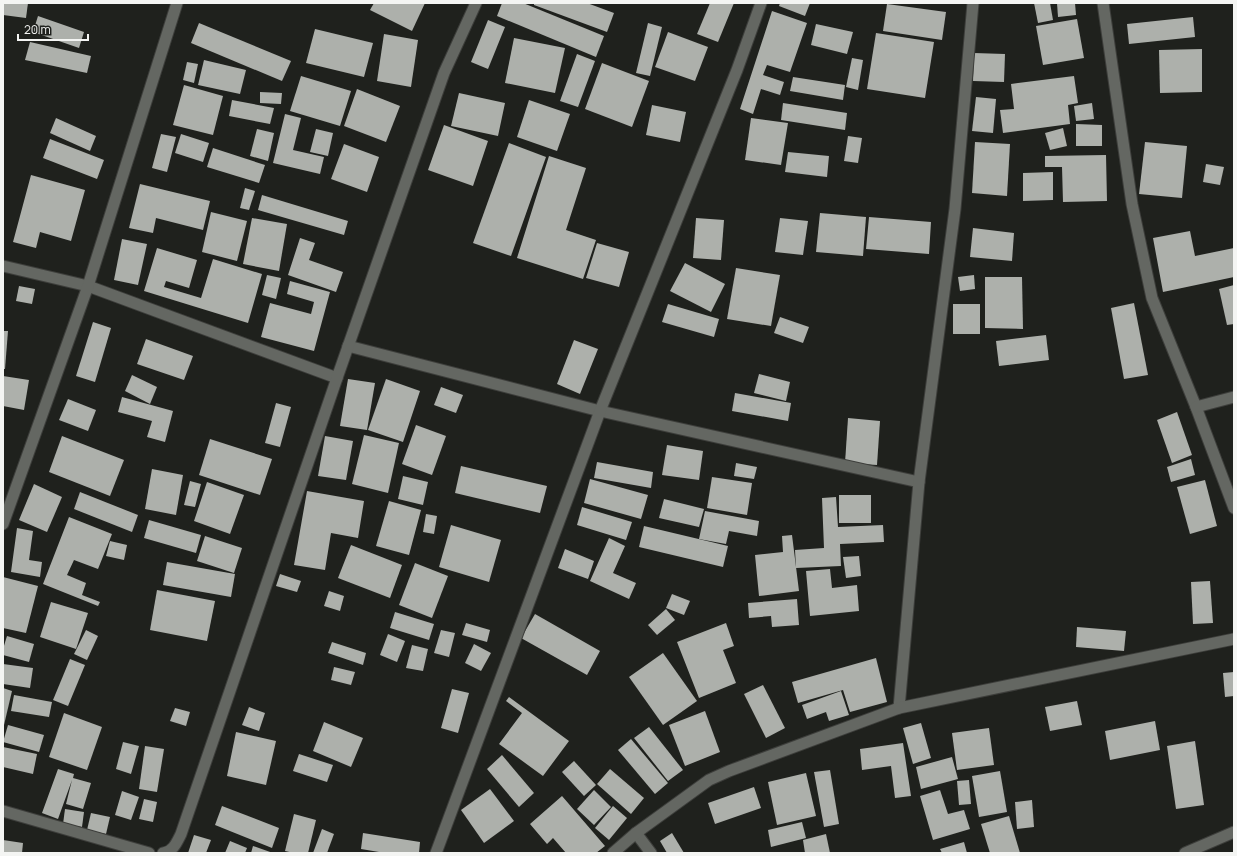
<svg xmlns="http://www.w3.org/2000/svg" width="1237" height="856" font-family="Manrope,sans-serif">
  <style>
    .building { fill: #adb0ab }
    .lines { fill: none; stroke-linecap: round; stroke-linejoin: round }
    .minor-casing { stroke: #3d3e3b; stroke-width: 13 }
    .tertiary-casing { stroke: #3d3e3b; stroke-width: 13 }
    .minor { stroke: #646762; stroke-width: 11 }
    .tertiary { stroke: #646762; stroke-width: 11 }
  </style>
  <rect width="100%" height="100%" fill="#1f211d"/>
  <g class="building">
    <path d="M3 3H28L26 18 3 15Z"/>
    <path d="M374 3H425L412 31 370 10Z"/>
    <path d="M502 3H523L604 36 596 57 497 16Z"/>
    <path d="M534 3H587L614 13 607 32 534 5Z"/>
    <path d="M710 3H734L718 42 697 34Z"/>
    <path d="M780 3H810L805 16 779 6Z"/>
    <path d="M1034 3H1050L1053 20 1038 23Z"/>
    <path d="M1057 3H1075L1076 15 1058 17Z"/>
    <path d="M887 4 946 12 942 40 883 31Z"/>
    <path d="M772 11 807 23 790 72 767 65 763 75 784 82 780 95 761 89 753 114 740 109Z"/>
    <path d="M38 16 84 32 79 48 33 32Z"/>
    <path d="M1193 17 1195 37 1129 44 1127 24Z"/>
    <path d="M1077 19 1084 58 1043 65 1036 26Z"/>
    <path d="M488 20 505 27 488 69 471 62Z"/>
    <path d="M199 23 291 61 282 81 191 43Z"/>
    <path d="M648 23 662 27 650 76 636 73Z"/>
    <path d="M816 24 853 32 847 54 811 45Z"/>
    <path d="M315 29 373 43 364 77 306 63Z"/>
    <path d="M668 32 708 47 695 81 655 67Z"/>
    <path d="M876 33 934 42 925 98 867 89Z"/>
    <path d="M384 34 418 40 411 87 377 81Z"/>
    <path d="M514 38 565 48 555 93 505 83Z"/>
    <path d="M30 42 91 56 87 73 25 60Z"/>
    <path d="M1202 49V92L1160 93 1159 50Z"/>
    <path d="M974 53 1005 54 1004 82 973 81Z"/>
    <path d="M577 54 595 61 578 107 560 101Z"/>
    <path d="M852 58 863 60 858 90 846 87Z"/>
    <path d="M204 60 246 70 240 94 198 85Z"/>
    <path d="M187 62 198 64 194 83 183 80Z"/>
    <path d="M602 63 649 81 632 127 585 109Z"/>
    <path d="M301 76 351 91 340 126 290 111Z"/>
    <path d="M1074 76 1078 103 1068 105 1070 124 1003 133 1000 110 1014 109 1011 84Z"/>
    <path d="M793 77 845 85 843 100 790 91Z"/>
    <path d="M184 85 223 96 213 135 173 125Z"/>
    <path d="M357 89 400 106 386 142 344 126Z"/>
    <path d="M260 92 282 93 281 104 260 103Z"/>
    <path d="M459 93 505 103 498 136 451 126Z"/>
    <path d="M976 97 996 99 993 133 972 131Z"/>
    <path d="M232 100 274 108 270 124 229 116Z"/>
    <path d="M529 100 570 114 557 151 517 137Z"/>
    <path d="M783 103 847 113 845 130 781 120Z"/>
    <path d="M1092 103 1094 119 1076 121 1074 106Z"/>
    <path d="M652 105 686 112 680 142 646 135Z"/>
    <path d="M285 114 301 118 293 150 324 157 320 174 273 163Z"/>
    <path d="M56 118 96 136 90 151 50 133Z"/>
    <path d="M751 118 788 123 781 165 745 160Z"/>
    <path d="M1076 124 1102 125V146H1076Z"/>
    <path d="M444 125 488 141 473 186 428 170Z"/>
    <path d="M1063 128 1067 146 1050 150 1045 133Z"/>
    <path d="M257 129 274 133 268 161 250 156Z"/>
    <path d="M316 129 333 133 328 156 310 152Z"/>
    <path d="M161 134 176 137 167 172 152 168Z"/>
    <path d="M181 134 209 143 203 162 175 153Z"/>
    <path d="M848 136 862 138 858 163 844 161Z"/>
    <path d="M50 139 104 160 97 179 43 158Z"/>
    <path d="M975 142 1010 144 1007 196 972 193Z"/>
    <path d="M1145 142 1187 146 1182 198 1139 194Z"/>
    <path d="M509 143 546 157 511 256 473 243Z"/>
    <path d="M344 144 379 157 367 192 331 179Z"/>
    <path d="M213 148 265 165 259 183 207 167Z"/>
    <path d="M788 152 829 156 827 177 785 172Z"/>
    <path d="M1106 155 1107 201 1063 202 1062 167H1045V156Z"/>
    <path d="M549 156 586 168 566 230 596 240 583 279 517 258Z"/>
    <path d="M1206 164 1224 167 1220 185 1203 182Z"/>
    <path d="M1053 172V200L1023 201V173Z"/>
    <path d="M31 175 85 190 71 241 40 232 36 248 13 242Z"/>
    <path d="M140 184 210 201 203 230 156 218 153 233 129 228Z"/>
    <path d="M245 188 255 191 249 210 240 208Z"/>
    <path d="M262 195 348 221 344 235 258 210Z"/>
    <path d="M211 212 247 221 237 261 202 252Z"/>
    <path d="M820 213 866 217 863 256 816 252Z"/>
    <path d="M869 217 931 222 929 254 866 249Z"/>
    <path d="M252 218 287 224 279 271 243 264Z"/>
    <path d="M696 218 724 220 721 260 693 258Z"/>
    <path d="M780 218 808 221 803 255 775 252Z"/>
    <path d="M973 228 1014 233 1012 261 970 257Z"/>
    <path d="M1190 231 1195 256 1234 248V277L1163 292 1153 238Z"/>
    <path d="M300 238 315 243 309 260 343 272 336 292 288 275Z"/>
    <path d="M122 239 147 244 138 285 114 280Z"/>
    <path d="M597 243 629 252 619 287 586 278Z"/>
    <path d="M157 248 197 260 189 288 166 281 164 287 201 298 213 259 262 274 248 323 144 291Z"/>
    <path d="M685 263 725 284 711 312 670 291Z"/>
    <path d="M736 268 780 275 771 326 727 319Z"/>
    <path d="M267 275 281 278 276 299 262 295Z"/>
    <path d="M974 275 975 289 960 291 958 277Z"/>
    <path d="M985 277H1022L1023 329 985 328Z"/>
    <path d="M290 281 330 292 314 351 261 337 270 303 311 314 314 302 287 294Z"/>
    <path d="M1234 285V324L1227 325 1219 289Z"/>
    <path d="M19 286 35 289 32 304 16 301Z"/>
    <path d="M1134 303 1148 375 1124 379 1111 308Z"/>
    <path d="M668 304 719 319 714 337 662 322Z"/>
    <rect x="953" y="304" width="27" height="30"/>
    <path d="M780 317 809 327 803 343 774 333Z"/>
    <path d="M93 322 111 328 95 382 76 376Z"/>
    <path d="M3 331H8L5 369H3Z"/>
    <path d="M1046 335 1049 360 999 366 996 341Z"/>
    <path d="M146 339 193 356 184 380 137 364Z"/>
    <path d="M574 340 598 349 580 394 557 384Z"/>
    <path d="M759 374 790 382 786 401 754 393Z"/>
    <path d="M132 375 157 387 150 404 125 391Z"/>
    <path d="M3 376 29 380 24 410 3 406Z"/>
    <path d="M348 379 375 383 367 430 340 426Z"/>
    <path d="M386 379 420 391 403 442 368 430Z"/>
    <path d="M441 387 463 395 456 413 434 405Z"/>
    <path d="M735 393 791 403 788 421 732 411Z"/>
    <path d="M122 397 173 411 165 442 147 437 152 421 118 412Z"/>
    <path d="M68 399 96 410 88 431 59 420Z"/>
    <path d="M276 403 291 407 280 447 265 443Z"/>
    <path d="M1177 412 1192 455 1172 463 1157 420Z"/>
    <path d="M848 418 880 421 877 465 845 463Z"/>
    <path d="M416 425 446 436 432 475 402 464Z"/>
    <path d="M364 435 399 443 388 493 352 484Z"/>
    <path d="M62 436 124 460 110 496 49 472Z"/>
    <path d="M325 436 353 441 346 480 318 476Z"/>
    <path d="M210 439 272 459 260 495 199 475Z"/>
    <path d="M667 445 703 451 699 480 662 475Z"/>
    <path d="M1191 459 1195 475 1171 482 1167 467Z"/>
    <path d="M597 462 653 472 651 488 594 478Z"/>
    <path d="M736 463 757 467 754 479 734 476Z"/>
    <path d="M461 466 547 486 540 513 455 493Z"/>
    <path d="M152 469 183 475 176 515 145 509Z"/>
    <path d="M403 476 428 482 423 505 398 499Z"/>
    <path d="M712 477 752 483 747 515 707 508Z"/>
    <path d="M590 479 648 495 641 519 584 503Z"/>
    <path d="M1205 480 1217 526 1190 534 1177 487Z"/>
    <path d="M190 481 201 484 195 507 184 505Z"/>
    <path d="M207 482 244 495 230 534 194 521Z"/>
    <path d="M34 484 62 497 47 532 19 520Z"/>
    <path d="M307 491 364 501 358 538 331 533 325 570 294 565Z"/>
    <path d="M80 492 138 515 132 532 74 509Z"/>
    <rect x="839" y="495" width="32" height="28"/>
    <path d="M836 497 838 527 883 525 884 542 840 544 841 566 796 568 795 550 824 548 822 498Z"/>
    <path d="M664 499 704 509 699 527 659 518Z"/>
    <path d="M389 501 421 510 409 555 376 546Z"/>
    <path d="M582 507 632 522 626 540 577 525Z"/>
    <path d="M705 511 759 521 757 536 729 531 726 544 699 539Z"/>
    <path d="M426 514 437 516 434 534 423 532Z"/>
    <path d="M69 517 112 534 98 569 74 560 67 575 86 583 82 595 100 602 98 606 43 584Z"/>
    <path d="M149 520 201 535 196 553 144 538Z"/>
    <path d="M451 525 501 540 489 582 439 567Z"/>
    <path d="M644 526 728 546 723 567 639 547Z"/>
    <path d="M17 528 33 531 29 560 42 562 40 577 11 572Z"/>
    <path d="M792 535 799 591 759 596 755 555 783 552 782 536Z"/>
    <path d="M205 536 242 548 234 573 197 561Z"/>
    <path d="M609 538 625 546 613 573 636 583 629 599 590 581Z"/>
    <path d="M110 541 127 545 124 560 106 556Z"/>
    <path d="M351 545 402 565 390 598 338 578Z"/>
    <path d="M565 549 594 561 588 579 558 568Z"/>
    <path d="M859 556 861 576 846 578 843 557Z"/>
    <path d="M167 562 235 574 231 597 163 585Z"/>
    <path d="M415 563 448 576 432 618 399 605Z"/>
    <path d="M830 569 832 588 857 585 859 611 810 616 806 571Z"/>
    <path d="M280 574 301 581 297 592 276 586Z"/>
    <path d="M3 577 38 586 26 633 3 628Z"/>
    <path d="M1210 581 1213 623 1193 624 1191 582Z"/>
    <path d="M157 590 215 601 207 641 150 630Z"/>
    <path d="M329 591 344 596 340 611 324 606Z"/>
    <path d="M672 594 690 601 684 615 666 608Z"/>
    <path d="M797 599 799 625 772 627 771 616 749 618 748 603Z"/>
    <path d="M51 602 88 613 76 649 40 637Z"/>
    <path d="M666 609 675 620 657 635 648 625Z"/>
    <path d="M395 612 434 624 429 640 390 628Z"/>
    <path d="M535 614 600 651 587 675 521 638Z"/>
    <path d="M466 623 490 630 487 642 462 635Z"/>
    <path d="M726 623 734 646 723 650 736 683 699 698 677 642Z"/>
    <path d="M1077 627 1126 631 1124 651 1076 647Z"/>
    <path d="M86 630 98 636 87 660 74 654Z"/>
    <path d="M441 630 455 633 449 657 434 653Z"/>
    <path d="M388 634 405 641 397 662 380 655Z"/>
    <path d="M7 636 34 644 29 662 3 655V649Z"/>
    <path d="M332 642 366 653 363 665 328 653Z"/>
    <path d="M474 644 491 653 481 671 465 663Z"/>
    <path d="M412 645 428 649 423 671 406 668Z"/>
    <path d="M663 653 697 701 663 725 629 677Z"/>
    <path d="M876 658 887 702 850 712 843 690 798 703 792 682Z"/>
    <path d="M70 659 85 665 68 706 53 700Z"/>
    <path d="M3 664 33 668 30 688 3 684Z"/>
    <path d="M334 667 355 672 351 685 331 680Z"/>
    <path d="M1234 672V696L1225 697 1223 673Z"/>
    <path d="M763 685 785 728 766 738 744 694Z"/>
    <path d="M3 688 12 691 4 725H3Z"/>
    <path d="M452 689 469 693 458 733 441 728Z"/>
    <path d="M841 691 849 715 829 721 826 712 807 719 802 705Z"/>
    <path d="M14 695 52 702 49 717 11 711Z"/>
    <path d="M509 697 569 741 543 776 499 744 522 713 506 701Z"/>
    <path d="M1077 701 1082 725 1050 731 1045 707Z"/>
    <path d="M249 707 265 713 259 731 242 725Z"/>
    <path d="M175 708 190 712 186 726 170 721Z"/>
    <path d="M705 711 720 752 685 766 669 725Z"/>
    <path d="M64 713 102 727 87 770 49 757Z"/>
    <path d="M1155 721 1160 750 1110 760 1105 731Z"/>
    <path d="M324 722 363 738 351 767 313 751Z"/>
    <path d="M921 723 931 758 913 764 903 728Z"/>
    <path d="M8 725 44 735 39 752 3 742Z"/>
    <path d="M649 727 683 770 668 781 634 738Z"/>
    <path d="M989 728 994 765 957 770 952 733Z"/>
    <path d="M236 732 276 741 266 785 227 776Z"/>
    <path d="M631 739 668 783 655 794 618 750Z"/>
    <path d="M1195 741 1204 805 1176 809 1167 746Z"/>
    <path d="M123 742 139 746 131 774 116 769Z"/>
    <path d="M903 743 911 796 895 798 891 766 862 770 860 749Z"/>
    <path d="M145 746 164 749 157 792 139 789Z"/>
    <path d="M3 747 37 754 33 774 3 767Z"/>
    <path d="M299 754 333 765 327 782 293 771Z"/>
    <path d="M502 755 534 793 519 807 487 769Z"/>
    <path d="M952 757 958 779 921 789 916 767Z"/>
    <path d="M574 761 596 785 584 796 562 772Z"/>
    <path d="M58 769 74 774 73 778 91 783 83 809 66 804 72 780 58 819 42 813Z"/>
    <path d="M610 769 644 798 631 814 597 784Z"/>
    <path d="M830 770 839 824 824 827 814 772Z"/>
    <path d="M1000 771 1007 812 979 817 972 776Z"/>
    <path d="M806 773 816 816 777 825 768 782Z"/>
    <path d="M969 780 971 804 959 805 957 781Z"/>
    <path d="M754 787 761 808 715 824 708 803Z"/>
    <path d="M490 789 514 821 484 843 461 810Z"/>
    <path d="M594 790 611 807 594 825 577 809Z"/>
    <path d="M940 790 948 814 964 810 970 829 933 840 920 796Z"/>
    <path d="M122 791 139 797 131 820 115 815Z"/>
    <path d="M562 796 605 846 596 853H566L553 838 547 844 530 824Z"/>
    <path d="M144 799 157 802 153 822 139 819Z"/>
    <path d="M1032 800 1034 827 1017 829 1015 802Z"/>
    <path d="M222 806 279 828 272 848 215 825Z"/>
    <path d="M613 806 627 818 609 840 595 828Z"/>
    <path d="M65 809 84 812 82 827 63 824Z"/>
    <path d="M91 813 110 817 106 834 87 830Z"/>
    <path d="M294 814 316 820 308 853H294L285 851Z"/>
    <path d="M1009 816 1020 853H990L981 824Z"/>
    <path d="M802 822 806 838 771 847 768 830Z"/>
    <path d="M322 829 334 834 327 853H313Z"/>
    <path d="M363 833 420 842 419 853H385L361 849Z"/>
    <path d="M672 833 684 853H667L660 841Z"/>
    <path d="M826 834 830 853H805L803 840Z"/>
    <path d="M194 835 211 840 206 853H188Z"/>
    <path d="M3 840 23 843 22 853H3Z"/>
    <path d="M230 841 247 848 245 853H225Z"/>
    <path d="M964 842 967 853H942L940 849Z"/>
    <path d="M253 846 273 853H251Z"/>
  </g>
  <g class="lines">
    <g class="minor-casing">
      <g id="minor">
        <path d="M1103 3 1132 204 1152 298 1196 407 1234 508"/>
        <path d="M3 266 88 286 337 378"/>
        <path d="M348 346 600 411 919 482"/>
        <path d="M1196 407 1234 397"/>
        <path d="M3 524 88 286 177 3"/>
        <path d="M899 708 919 482 955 209 973 3"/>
        <path d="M636 833 651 853"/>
        <path d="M436 853 600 411 737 70 761 3"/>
        <path d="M613 853 636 833 709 780 729 771 899 708 1234 639"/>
        <path d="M1185 853 1234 832"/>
      </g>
    </g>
    <g class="tertiary-casing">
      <g id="tertiary">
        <path d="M3 811 149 853"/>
        <path d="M163 853C173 852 177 842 181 834L337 378 444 73 476 3"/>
      </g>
    </g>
    <use href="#minor" class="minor"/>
    <use href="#tertiary" class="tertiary"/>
  </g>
  <rect width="1237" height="856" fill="none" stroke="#f4f5f3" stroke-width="8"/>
  <path d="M18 34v6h70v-6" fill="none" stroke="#f4f5f3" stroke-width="2"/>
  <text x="24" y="34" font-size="12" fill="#f4f5f3" stroke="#1f211d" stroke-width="3" paint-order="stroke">20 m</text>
</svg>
